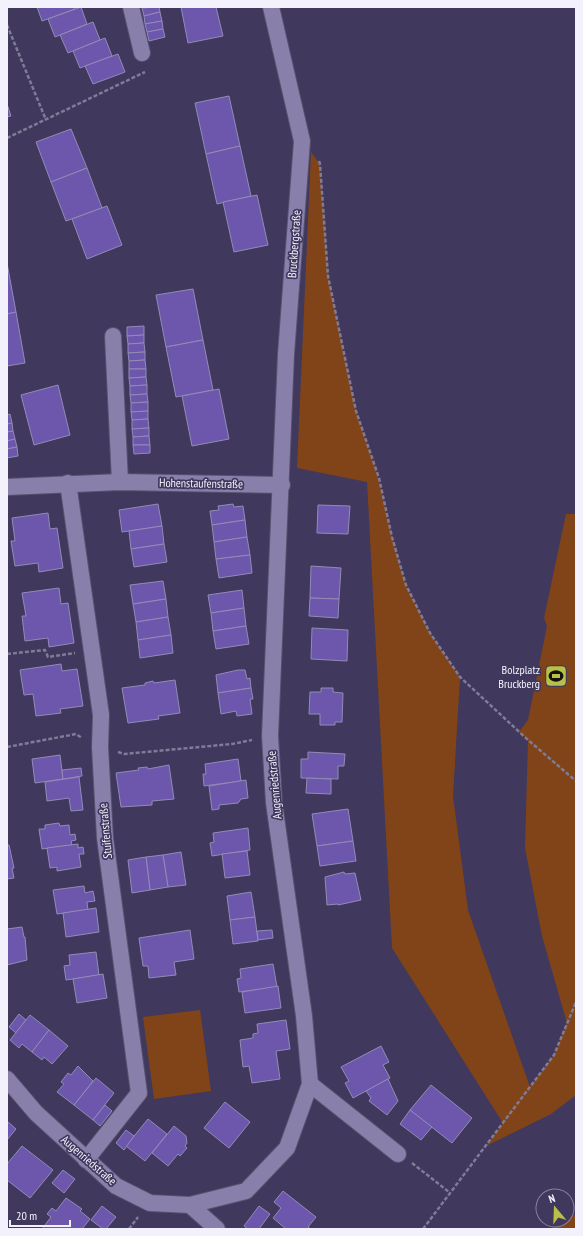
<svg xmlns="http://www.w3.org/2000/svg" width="583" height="1236" font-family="'PT Sans Narrow',sans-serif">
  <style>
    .green { fill: #814418 }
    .building { fill: #6c57ac; stroke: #928bb6 }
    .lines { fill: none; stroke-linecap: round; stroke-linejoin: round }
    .minor-casing { stroke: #58516e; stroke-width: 18 }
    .path { stroke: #807b96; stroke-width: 2.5; stroke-dasharray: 4 2; stroke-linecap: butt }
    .minor { stroke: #8880ab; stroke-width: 16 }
    .labels { text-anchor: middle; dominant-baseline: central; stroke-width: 3.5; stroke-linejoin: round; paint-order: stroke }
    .street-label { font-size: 12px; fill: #f3f2fc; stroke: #40385d }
    .poi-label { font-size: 12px; fill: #f3f2fc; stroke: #40385d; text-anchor: end }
  </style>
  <rect width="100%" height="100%" fill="#40385d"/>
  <g class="green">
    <path d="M311 152 320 164 328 276 356 411 378 476 392 537 406 585 430 633 460 677 453 796 468 910 530 1087 554 1055 567 1023 542 936 525 848 528 740 519 732 528 720 547 626 544 618 566 514H576V1095L551 1114 486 1146 503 1123 392 948 367 482 297 468Z"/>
    <path d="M200 1010 211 1091 154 1099 143 1017Z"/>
    <path d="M576 1214V1229H549Z"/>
  </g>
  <g class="building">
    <path d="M37 7H74L75 9 42 21Z"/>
    <path d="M81 7 87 24 55 37 48 19Z"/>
    <path d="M159 7 160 12 144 16 142 8Z"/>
    <path d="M181 7H216L223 36 188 43Z"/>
    <path d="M160 12 162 21 145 24 144 16Z"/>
    <path d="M162 21 163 29 147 32 145 24Z"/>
    <path d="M93 22 100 40 68 53 60 35Z"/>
    <path d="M163 29 165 37 149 41 147 32Z"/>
    <path d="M105 38 112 56 80 68 73 51Z"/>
    <path d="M118 54 125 72 93 84 85 66Z"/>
    <path d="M229 96 240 146 206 154 195 103Z"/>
    <path d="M7 104 11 116 7 117Z"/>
    <path d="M71 129 87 168 51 182 36 142Z"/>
    <path d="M240 146 251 196 217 204 206 154Z"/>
    <path d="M87 168 102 208 66 221 51 182Z"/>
    <path d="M257 195 268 245 234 252 223 202Z"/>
    <path d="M107 206 122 245 87 259 72 219Z"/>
    <path d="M7 263 16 312 7 314Z"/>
    <path d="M193 289 203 340 166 347 156 295Z"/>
    <path d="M16 312 25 363 7 366V314Z"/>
    <path d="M144 326V335L127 336V327Z"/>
    <path d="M144 335V343L128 344 127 336Z"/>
    <path d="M203 340 213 390 176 397 166 347Z"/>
    <path d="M144 343 145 352 128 353V344Z"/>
    <path d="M145 352V360L129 361 128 353Z"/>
    <path d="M145 360 146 369H129V361Z"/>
    <path d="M129 369H146V377L129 378Z"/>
    <path d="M146 377 147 385 130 386 129 378Z"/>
    <path d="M58 385 70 435 34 445 21 395Z"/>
    <path d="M147 385V394L130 395V386Z"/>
    <path d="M219 389 229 439 192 446 182 396Z"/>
    <path d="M147 394 148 402 131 403 130 395Z"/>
    <path d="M148 402V411L131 412V403Z"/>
    <path d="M148 411V419L132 420 131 412Z"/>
    <path d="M10 414 12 423 7 424V415Z"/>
    <path d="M148 419 149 428 132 429V420Z"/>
    <path d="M12 423 13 431 7 432V424Z"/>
    <path d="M149 428V436L133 437 132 429Z"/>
    <path d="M13 431 15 439 7 441V432Z"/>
    <path d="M149 436 150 445H133V437Z"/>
    <path d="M15 439 17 447 7 449V441Z"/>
    <path d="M133 445H150V453L134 454Z"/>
    <path d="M17 447 18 456 7 458V449Z"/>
    <path d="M158 504 162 526 122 532 119 510Z"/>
    <path d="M233 504 234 507 243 506 245 520 212 525 210 511 219 510 218 506Z"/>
    <path d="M318 505 350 506 348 534 317 533Z"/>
    <path d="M48 513 50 529 57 528 63 568 39 572 38 563 15 566 11 541H15L12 518Z"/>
    <path d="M245 520 247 537 214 542 212 525Z"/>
    <path d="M162 526 164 544 131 549 129 531Z"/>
    <path d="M247 537 250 555 216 559 214 542Z"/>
    <path d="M164 544 167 562 134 567 131 549Z"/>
    <path d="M250 555 252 573 219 578 216 559Z"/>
    <path d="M311 566 341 568 339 599 310 598Z"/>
    <path d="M163 581 166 599 133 604 130 585Z"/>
    <path d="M59 588 61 604 68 603 74 643 49 647 48 638 25 641 22 616H26L22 593Z"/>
    <path d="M242 590 244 608 211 613 208 595Z"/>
    <path d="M310 598 339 599 338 618 309 616Z"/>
    <path d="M166 599 168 617 136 622 133 604Z"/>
    <path d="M244 608 246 626 213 631 211 613Z"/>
    <path d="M168 617 171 635 138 640 136 622Z"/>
    <path d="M246 626 249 644 216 649 213 631Z"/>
    <path d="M312 628 348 630 347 661 311 659Z"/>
    <path d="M171 635 173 653 140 658 138 640Z"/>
    <path d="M61 664 62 671 77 669 83 706 60 709 61 713 36 716 33 694 24 695 20 670Z"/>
    <path d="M238 670H245L247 679 250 678 251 688 218 693 216 675Z"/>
    <path d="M175 680 180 713 158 716 159 719 128 723 122 688 145 685V683L153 681 154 683Z"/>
    <path d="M251 688 253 699H250L252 714 237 716 236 711 221 714 218 693Z"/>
    <path d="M321 688H333V692L343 693 342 722H335V725H320V714H309L310 692H321Z"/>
    <path d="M308 752 345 754 344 766H338V779L301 778V759H308Z"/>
    <path d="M60 755 63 779 35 783 32 759Z"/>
    <path d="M238 759 241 781 204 786 203 774H206L205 764Z"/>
    <path d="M169 765 174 799 152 801V805L121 807 116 773 139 770 138 768 147 767 148 769Z"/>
    <path d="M81 768 82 776 63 779 62 770Z"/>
    <path d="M79 777 83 810 71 811 69 798 47 801 45 782Z"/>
    <path d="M307 778 331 779V794L306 793Z"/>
    <path d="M246 780 248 798 241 799 238 803 219 805V809L212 810 209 786Z"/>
    <path d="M348 809 353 841 317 846 312 814Z"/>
    <path d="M59 823 60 826 69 825 70 835 75 834 76 840 71 841 72 845 42 849 39 829H45V825Z"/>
    <path d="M248 828 250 850 212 856 210 843 214 842 213 833Z"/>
    <path d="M353 841 356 861 320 866 317 846Z"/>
    <path d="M78 844V848L83 847 84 854H79L81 867 57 871V867L50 868 47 848Z"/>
    <path d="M7 845H9L14 868H12L14 878 7 879Z"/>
    <path d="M247 851 250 875 225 878 222 854Z"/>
    <path d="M181 852 186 885 168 887 163 855Z"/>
    <path d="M163 855 168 887 150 890 146 857Z"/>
    <path d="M146 857 150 890 132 893 128 860Z"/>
    <path d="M344 872 345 874 355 873 361 900 338 905V904L327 905 325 877Z"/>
    <path d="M84 886 85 893 93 891 95 901 87 902 88 910 57 914 53 890Z"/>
    <path d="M251 892 255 917 230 920 227 896Z"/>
    <path d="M96 908 99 932 66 937 63 913Z"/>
    <path d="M255 917 258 941 233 944 230 920Z"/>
    <path d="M22 927 24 937H25L27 960 7 965V929Z"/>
    <path d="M190 930 194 959 174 962 176 975 149 978 148 966H143L139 938Z"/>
    <path d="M272 930 273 938 258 940 257 931Z"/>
    <path d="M96 952 99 975 66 980 64 966 70 965 69 955Z"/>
    <path d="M273 964 277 987 239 992 237 979 241 978 240 969Z"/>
    <path d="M103 974 107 998 77 1003 73 979Z"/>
    <path d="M278 986 281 1008 245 1013 242 992Z"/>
    <path d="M19 1014 26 1020 16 1033 9 1027Z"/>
    <path d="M30 1015 49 1030 32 1052 22 1044 19 1048 10 1040Z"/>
    <path d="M286 1020 290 1049 276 1051 280 1079 252 1083 249 1066 243 1067 240 1040 253 1038V1034L258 1033 257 1024Z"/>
    <path d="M49 1030 68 1046 52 1064 44 1057 42 1060 32 1052Z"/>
    <path d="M381 1046 389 1062 383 1065 390 1078 353 1098 345 1083 349 1081 341 1067Z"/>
    <path d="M78 1066 93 1081 74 1105 57 1092 64 1084 61 1082 68 1073 71 1075Z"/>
    <path d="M96 1078 114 1093 93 1120 74 1105Z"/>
    <path d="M388 1079 398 1101 387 1115 369 1101 371 1098 366 1091Z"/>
    <path d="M431 1085 472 1118 452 1143 410 1110Z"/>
    <path d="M225 1102 250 1122 229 1148 204 1128Z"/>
    <path d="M105 1105 112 1111 100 1126 93 1120Z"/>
    <path d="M410 1110 432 1127 421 1140 400 1124Z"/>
    <path d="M148 1119 167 1134 145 1161 126 1146Z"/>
    <path d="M7 1121 16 1129 7 1140Z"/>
    <path d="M174 1126 186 1136 187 1143 185 1146 187 1148 180 1156 178 1154 168 1166 152 1153Z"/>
    <path d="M126 1130 134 1136 124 1150 116 1143Z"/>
    <path d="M22 1146 53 1170 30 1198 7 1180V1164Z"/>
    <path d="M63 1170 75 1179 64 1193 52 1183Z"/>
    <path d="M283 1191 316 1217 308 1227 311 1229H286L273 1218 281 1208 274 1202Z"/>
    <path d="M66 1198 82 1209 80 1211 90 1219 82 1229H42L51 1217 47 1214 52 1208 56 1211Z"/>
    <path d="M102 1206 116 1217 106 1229H103L91 1220Z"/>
    <path d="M259 1206 270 1214 259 1229H248L244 1226Z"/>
  </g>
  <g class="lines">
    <g class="minor-casing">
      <g id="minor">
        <path d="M131 7 142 53"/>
        <path d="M113 336 120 482"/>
        <path d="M68 483 101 715 100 747 105 838 139 1093 86 1160"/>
        <path d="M7 487 120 482 282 485"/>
        <path d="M7 1079 36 1113 116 1186 150 1203 190 1205 246 1191 287 1148 310 1084 304 1016 274 803 270 736 286 354 302 141 271 7"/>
        <path d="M310 1084 398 1154"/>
        <path d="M190 1205 217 1229"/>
      </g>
    </g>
    <g class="path">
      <path d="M7 25 46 120"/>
      <path d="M7 138 145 72"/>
      <path d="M319 161 320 164 328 276 356 411 379 478 392 537 406 585 430 633 460 677 528 740 576 781"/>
      <path d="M7 654 45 650 48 657 75 653"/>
      <path d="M7 747 76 734 82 738"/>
      <path d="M118 752 124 754 232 744 252 740"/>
      <path d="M412 1163 449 1192"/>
      <path d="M129 1229 138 1217"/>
      <path d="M423 1229 554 1055 576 1002"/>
    </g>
    <use href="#minor" class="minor"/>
  </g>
  <defs>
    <g id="stadium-square" transform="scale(1.15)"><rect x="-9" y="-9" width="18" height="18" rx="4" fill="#b9c046" stroke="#40385d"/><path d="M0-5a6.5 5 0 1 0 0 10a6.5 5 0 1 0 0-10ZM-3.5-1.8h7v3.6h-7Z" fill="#111"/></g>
  </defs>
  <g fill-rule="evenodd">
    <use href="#stadium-square" x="556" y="676"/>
  </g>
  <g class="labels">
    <g class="street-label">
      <text transform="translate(294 244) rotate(-86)">Bruckbergstraße</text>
      <text transform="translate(201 483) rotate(1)">Hohenstaufenstraße</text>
      <text transform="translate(274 785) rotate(-95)">Augenriedstraße</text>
      <text transform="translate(105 831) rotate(-95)">Stuifenstraße</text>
      <text transform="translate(89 1160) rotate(41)">Augenriedstraße</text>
    </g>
    <g class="poi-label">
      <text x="540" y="669">Bolzplatz<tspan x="540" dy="14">Bruckberg</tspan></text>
    </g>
  </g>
  <rect width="583" height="1236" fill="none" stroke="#f3f2fc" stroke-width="16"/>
  <g transform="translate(555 1208) rotate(341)"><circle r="19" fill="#40385d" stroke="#88829d"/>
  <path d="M0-3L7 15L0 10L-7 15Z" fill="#b9c046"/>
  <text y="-6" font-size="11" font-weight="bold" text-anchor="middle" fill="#f3f2fc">N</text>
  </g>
  <path d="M10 1220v6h60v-6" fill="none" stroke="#f3f2fc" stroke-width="2"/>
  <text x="16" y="1220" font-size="12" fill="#f3f2fc" stroke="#40385d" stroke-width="3" paint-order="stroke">20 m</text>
</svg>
